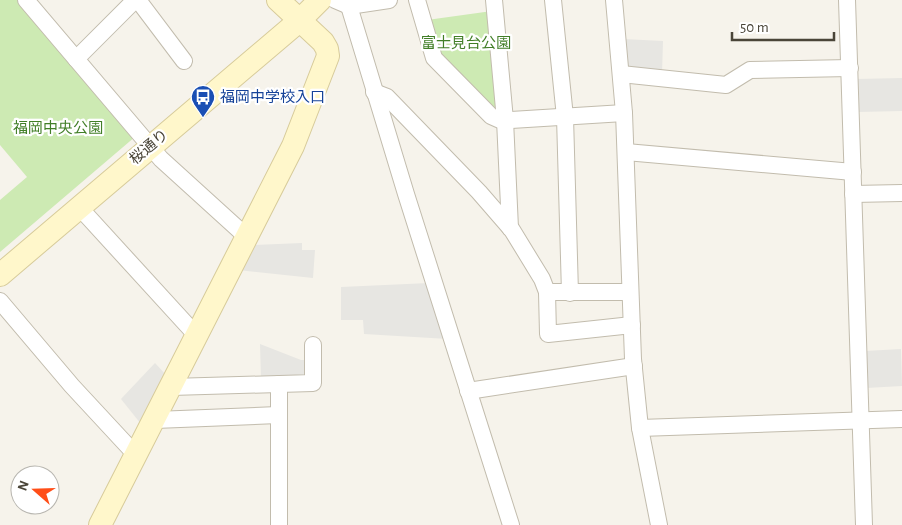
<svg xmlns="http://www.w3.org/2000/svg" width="902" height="525" font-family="'Alegreya Sans','Noto Sans JP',sans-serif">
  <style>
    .green { fill: #cdeab3 }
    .parking { fill: #e7e6e2 }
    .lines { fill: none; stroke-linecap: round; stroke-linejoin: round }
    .street-casing { stroke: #c2bcad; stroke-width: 18 }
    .secondary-casing { stroke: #d7cb9a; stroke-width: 24 }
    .street { stroke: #fff; stroke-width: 16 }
    .secondary { stroke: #fff7cb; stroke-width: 22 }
    .labels { text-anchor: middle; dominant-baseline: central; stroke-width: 4.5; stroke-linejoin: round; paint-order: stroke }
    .park-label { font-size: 15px; fill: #427f28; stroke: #fff }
    .transit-label { font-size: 15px; fill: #164399; stroke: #fff; text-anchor: start }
    .street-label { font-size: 15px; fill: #4a4538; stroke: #fff }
  </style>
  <rect width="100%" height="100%" fill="#f6f3eb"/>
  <g class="green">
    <path d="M0 0H19L136 136 0 252V200L27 177 0 145Z"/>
    <path d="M492 11 499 108 490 110 439 57 427 20Z"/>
  </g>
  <g class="parking">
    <path d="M623 39 663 41 662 74 626 70Z"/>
    <path d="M902 78V111L858 112 856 79Z"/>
    <path d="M302 243V250H315L313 278 238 270 251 245Z"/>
    <path d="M429 283 448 339 364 334 363 320H341V287Z"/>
    <path d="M260 344 301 360H309V375L261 379Z"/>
    <path d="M901 349 902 386 866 388 865 351Z"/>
    <path d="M155 363 166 375 141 424 121 399Z"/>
  </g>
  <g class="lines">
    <g class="street-casing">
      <g id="street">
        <path d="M26 0 161 159 248 238"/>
        <path d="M138 0 184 61"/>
        <path d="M335 0 349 6 389 0"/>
        <path d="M417 0 434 58 491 116 500 120H511L624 113"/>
        <path d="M494 0 505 120 510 228"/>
        <path d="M553 0 565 117 570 293"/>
        <path d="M614 0 624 113 633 359 640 428 659 525"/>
        <path d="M847 0 864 525"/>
        <path d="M349 6 406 194 511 525"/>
        <path d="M76 59 135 0"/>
        <path d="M621 74 726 85 750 70 850 68"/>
        <path d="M374 92 387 97 479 192 512 230 542 279 547 292H630"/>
        <path d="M626 152 853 172"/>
        <path d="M853 194 902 193"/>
        <path d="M80 208 197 336"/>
        <path d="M547 292 548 334 632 325"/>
        <path d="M0 301 72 386 136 455"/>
        <path d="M279 384V525"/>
        <path d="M171 387 313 383V345"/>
        <path d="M468 391 634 366"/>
        <path d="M155 420 278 415"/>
        <path d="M640 428 902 419"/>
      </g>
    </g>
    <g class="secondary-casing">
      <g id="secondary">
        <path d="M0 275 299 21 320 0"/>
        <path d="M100 525 293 146 328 56 327 49 323 42 278 0"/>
      </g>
    </g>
    <use href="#street" class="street"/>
    <use href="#secondary" class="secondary"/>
  </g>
  <defs>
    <g id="bus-pin" transform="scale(1.25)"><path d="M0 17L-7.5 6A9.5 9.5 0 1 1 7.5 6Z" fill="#1a4fb4" stroke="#fff"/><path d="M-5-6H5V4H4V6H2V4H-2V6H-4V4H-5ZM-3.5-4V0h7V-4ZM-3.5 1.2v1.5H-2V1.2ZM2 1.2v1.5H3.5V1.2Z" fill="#fff"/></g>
  </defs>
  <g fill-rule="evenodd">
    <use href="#bus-pin" x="203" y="97"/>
  </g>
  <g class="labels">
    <g class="park-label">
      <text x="466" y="43">富士見台公園</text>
      <text x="58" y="128">福岡中央公園</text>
    </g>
    <g class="transit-label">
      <text x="220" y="97">福岡中学校入口</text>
    </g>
    <g class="street-label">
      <text transform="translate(149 147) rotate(-40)">桜通り</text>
    </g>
  </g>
  <g transform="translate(35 490) rotate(290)"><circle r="24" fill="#ffffff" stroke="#b7b5af"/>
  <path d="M0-4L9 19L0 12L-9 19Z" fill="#ff4e18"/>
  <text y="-8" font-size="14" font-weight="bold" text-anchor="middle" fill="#4a4538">N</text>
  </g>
  <path d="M732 32v8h102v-8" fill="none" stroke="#4a4538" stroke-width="2.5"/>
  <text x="740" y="32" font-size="15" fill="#4a4538" stroke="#ffffff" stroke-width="4" paint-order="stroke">50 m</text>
</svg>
